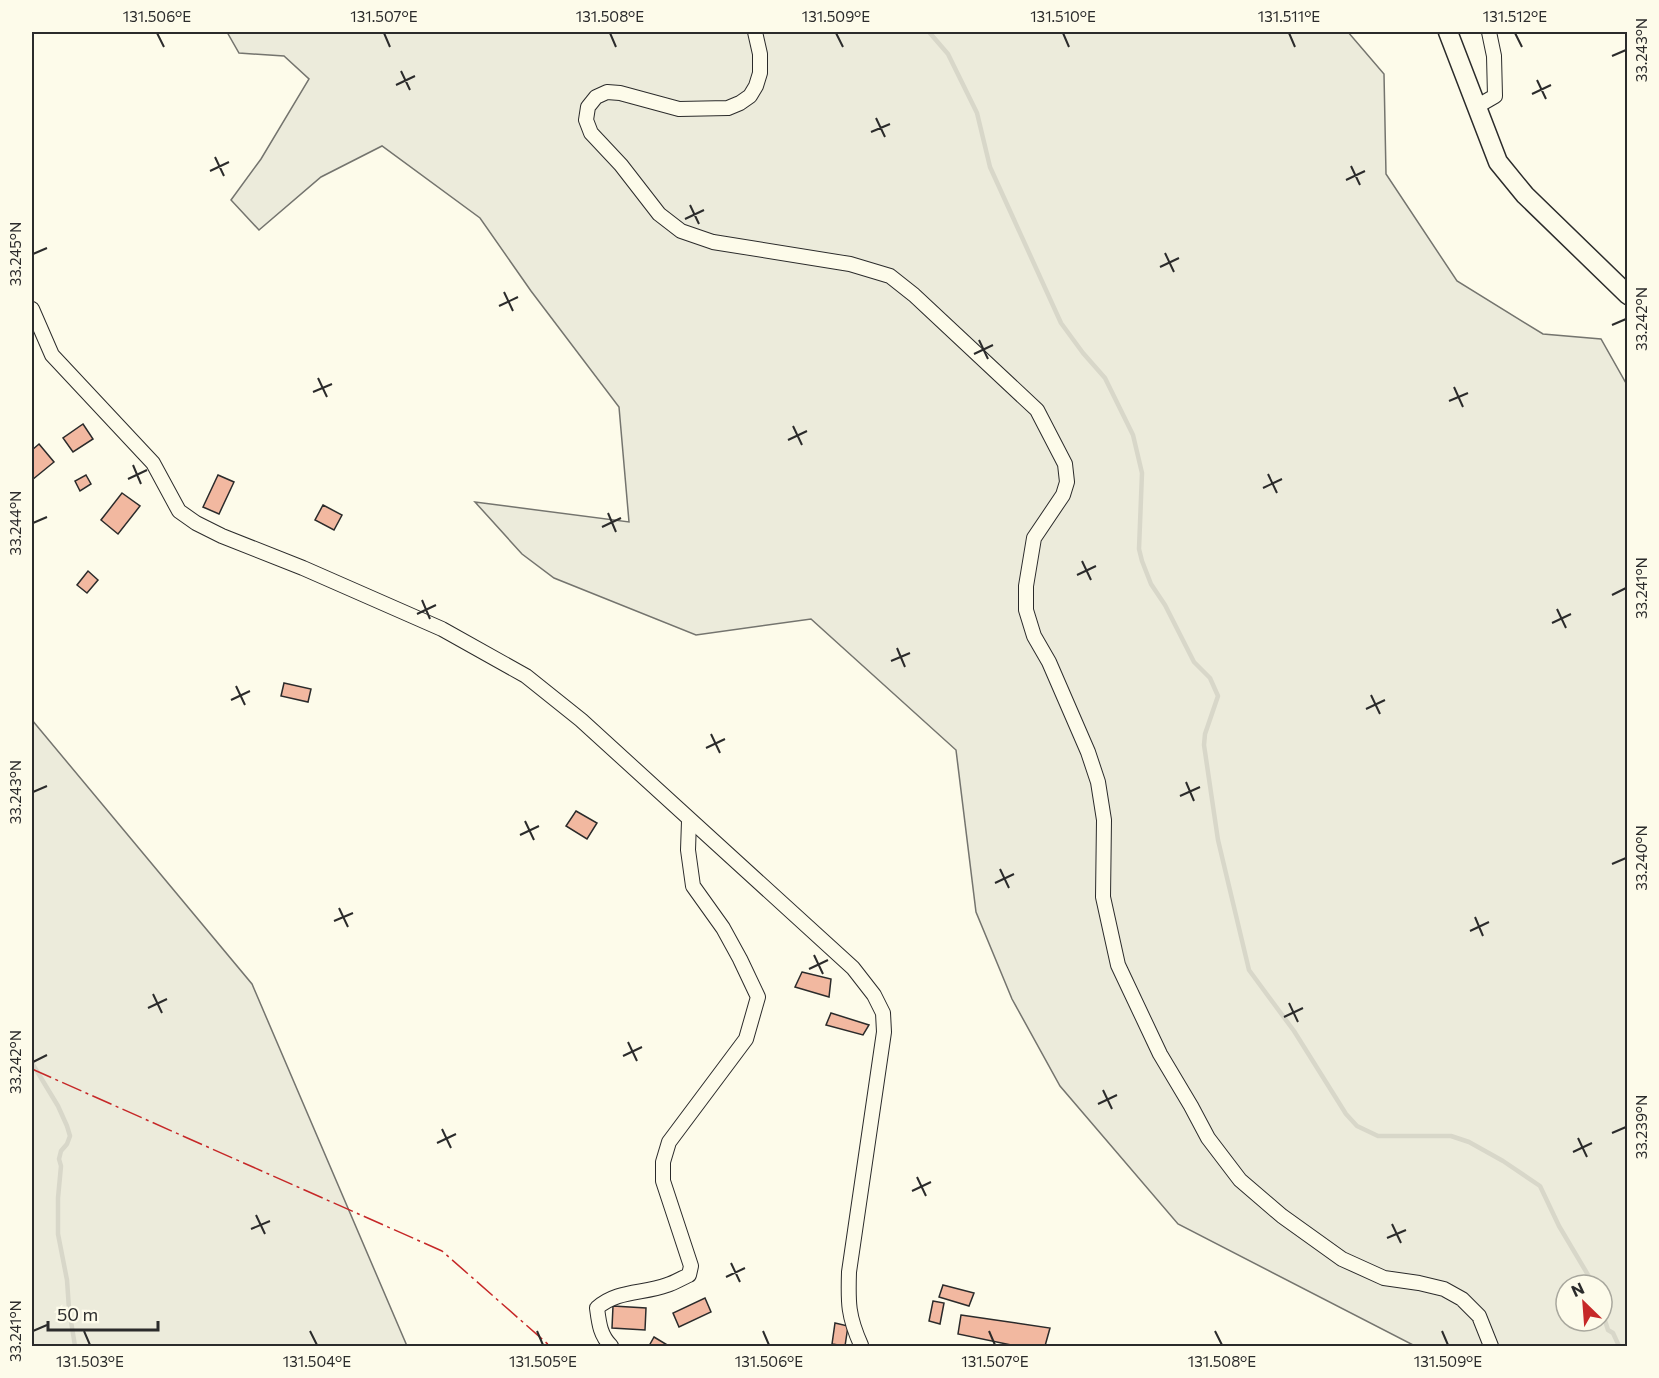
<svg xmlns="http://www.w3.org/2000/svg" width="1659" height="1378" font-family="Commissioner,sans-serif">
  <style>
    .green { fill: #ecebdb; stroke: #74746e; stroke-width: 1.5; fill-rule: evenodd }
    .lines { fill: none; stroke-linecap: round; stroke-linejoin: round }
    .stream { stroke: #d8d7c9; stroke-width: 4.5 }
    .building { fill: #f2b8a0; stroke: #2b2b2b; stroke-width: 1.5 }
    .street-casing { stroke: #2b2b2b; stroke-width: 16 }
    .secondary-casing { stroke: #2b2b2b; stroke-width: 21 }
    .street { stroke: #fdfbea; stroke-width: 14 }
    .secondary { stroke: #fdfbea; stroke-width: 18 }
    .power { stroke: #c62828; stroke-width: 1.5; stroke-dasharray: 21 4.5 3 4.5; stroke-linecap: butt }
    .ticks { fill: none; stroke: #2b2b2b; stroke-width: 2 }
    .neatline { fill: none; stroke: #2b2b2b; stroke-width: 2 }
    .ticks-label { font-size: 15px; text-anchor: middle; fill: #2b2b2b }
  </style>
  <rect width="100%" height="100%" fill="#fdfbea"/>
  <g class="green">
    <path d="M227 32H1348L1384 74 1386 174 1457 281 1543 334 1601 339 1627 385V1346H1415L1178 1224 1060 1086 1012 999 976 912 956 750 811 619 696 635 554 578 522 554 475 502 629 522 619 407 531 291 480 218 382 146 321 177 259 230 231 200 261 159 309 79 284 56 239 53ZM1566 1285H1602V1321H1566Z"/>
    <path d="M32 720 252 984 407 1346H32Z"/>
  </g>
  <g class="lines">
    <g class="stream">
      <path d="M929 32 948 54 977 113 990 167 1061 323 1083 353 1105 378 1133 435 1142 473 1139 549 1142 561 1151 584 1165 605 1194 662 1210 678 1218 696 1205 734 1204 745 1218 840 1249 970 1294 1031 1346 1114 1357 1126 1378 1136H1451L1469 1142 1503 1161 1540 1186 1559 1226 1594 1285"/>
      <path d="M32 1063 58 1106 67 1126 70 1136 67 1144 61 1151 59 1159 61 1166 58 1198V1234L67 1280 69 1309 75 1346"/>
      <path d="M1602 1311 1608 1330 1613 1333 1619 1346"/>
    </g>
  </g>
  <g class="building">
    <path d="M83 424 93 439 73 452 63 438Z"/>
    <path d="M39 444 54 462 32 480V450Z"/>
    <path d="M86 475 91 484 80 491 75 481Z"/>
    <path d="M218 475 234 482 219 514 203 507Z"/>
    <path d="M122 493 140 506 118 534 101 520Z"/>
    <path d="M323 505 342 515 334 530 315 520Z"/>
    <path d="M88 571 98 580 87 593 77 585Z"/>
    <path d="M284 683 311 689 308 702 281 696Z"/>
    <path d="M576 811 597 823 587 839 566 826Z"/>
    <path d="M802 972 831 979 829 997 795 987Z"/>
    <path d="M831 1013 869 1025 863 1035 826 1025Z"/>
    <path d="M943 1285 974 1293 969 1306 939 1297Z"/>
    <path d="M705 1298 711 1312 679 1327 673 1313Z"/>
    <path d="M933 1301 944 1303 940 1324 929 1321Z"/>
    <path d="M613 1306 646 1308 645 1330 612 1328Z"/>
    <path d="M961 1315 1050 1328 1045 1346H1016L958 1334Z"/>
    <path d="M835 1323 848 1326 845 1346 832 1344Z"/>
    <path d="M654 1337 669 1346H649Z"/>
  </g>
  <g class="lines">
    <g class="street-casing">
      <g id="street">
        <path d="M755 32 760 54V73L756 86 750 96 740 103 728 108 679 109 620 93 607 92 596 97 588 107 586 120 591 133 621 165 659 214 681 231 713 242 850 264 890 276 914 295 1037 410 1065 464 1067 482 1063 495 1034 538 1026 586V610L1034 636 1049 662 1088 752 1098 782 1104 820 1103 897 1118 965 1160 1054 1191 1106 1208 1138 1240 1180 1282 1216 1342 1259 1384 1278 1419 1283 1444 1289 1462 1299 1479 1316 1491 1346"/>
        <path d="M1476 107 1495 96 1494 56 1489 32"/>
        <path d="M32 309 52 355 153 463 179 511 196 523 222 536 303 568 442 629 526 676 581 720 853 968 874 995 883 1013 884 1032 849 1272C848 1303 848 1316 861 1345"/>
        <path d="M611 1346C600 1335 599 1323 597 1308 617 1290 643 1294 667 1285 674 1283 682 1278 689 1275L691 1266 663 1181V1162L669 1142 746 1039 758 997 740 959 723 928 693 886 688 850 689 821"/>
      </g>
    </g>
    <g class="secondary-casing">
      <path id="secondary" d="M1448 32 1498 162 1525 195 1628 295"/>
    </g>
    <use href="#street" class="street"/>
    <use href="#secondary" class="secondary"/>
    <path class="power" d="M32 1069 442 1251 550 1346"/>
  </g>
  <path class="ticks" d="M157 33 164 47M384 33 390 47M610 33 616 47M836 33 843 47M1063 33 1069 47M1289 33 1295 47M1515 33 1522 47M1612 56 1626 50M401 71 410 90M1537 80 1546 99M396 85 415 76M1532 94 1551 85M876 118 885 137M871 132 890 124M215 157 224 176M1351 166 1360 185M210 171 229 162M1346 180 1365 171M690 205 699 224M685 219 704 210M1165 253 1174 272M33 254 47 248M1160 267 1179 258M504 292 513 311M499 306 518 297M1612 325 1626 319M979 340 988 359M974 354 993 345M318 378 327 397M1454 387 1463 407M313 392 332 384M1449 401 1468 393M793 426 802 445M788 440 807 431M133 465 141 484M1268 474 1277 493M128 479 147 470M1263 488 1282 479M608 513 616 532M33 523 47 517M602 527 621 518M1082 561 1091 580M1077 575 1096 566M1612 595 1626 588M422 600 430 619M1557 609 1566 628M417 614 436 605M1552 623 1571 614M897 648 905 667M891 661 910 653M236 686 245 705M1371 695 1380 714M231 700 250 691M1366 709 1385 700M711 734 720 753M706 748 725 739M1186 782 1194 801M33 792 47 786M1180 796 1200 787M525 821 534 840M520 835 539 826M1612 864 1626 858M1000 869 1009 888M995 883 1014 874M339 908 348 927M1475 917 1483 936M334 921 353 913M1470 931 1489 922M814 955 823 974M809 969 828 960M153 994 162 1013M1289 1003 1298 1022M148 1008 167 999M1284 1017 1303 1008M628 1042 637 1061M623 1056 642 1047M33 1062 47 1055M1103 1090 1112 1109M1098 1104 1117 1095M442 1129 451 1148M1612 1133 1626 1127M1578 1138 1587 1157M437 1143 456 1134M1573 1152 1592 1143M917 1177 926 1196M912 1191 931 1182M256 1215 265 1234M1392 1224 1401 1243M251 1229 270 1221M1387 1238 1406 1230M731 1263 740 1282M726 1277 745 1268M33 1331 47 1325M84 1331 90 1345M310 1331 317 1345M537 1331 543 1345M763 1331 769 1345M989 1331 995 1345M1215 1331 1222 1345M1442 1331 1448 1345"/>
  <rect width="1659" height="1378" fill="none" stroke="#fdfbea" stroke-width="66"/>
  <g transform="translate(1584 1303) rotate(335)"><circle r="28" fill="#fdfbea" stroke="#a9a89e" stroke-width="1.5"/>
  <path d="M0-4.5L10 22L0 15L-10 22Z" fill="#c62828"/>
  <text y="-9" font-size="16" font-weight="bold" text-anchor="middle" fill="#2b2b2b">N</text>
  </g>
  <path d="M48 1321v9h110v-9" fill="none" stroke="#2b2b2b" stroke-width="3"/>
  <text x="57" y="1321" font-size="18" fill="#2b2b2b" stroke="#fdfbea" stroke-width="4.5" paint-order="stroke">50 m</text>
  <rect x="33" y="33" width="1593" height="1312" class="neatline"/>
  <g class="ticks-label">
    <text x="157" y="22">131.506°E</text>
    <text x="384" y="22">131.507°E</text>
    <text x="610" y="22">131.508°E</text>
    <text x="836" y="22">131.509°E</text>
    <text x="1063" y="22">131.510°E</text>
    <text x="1289" y="22">131.511°E</text>
    <text x="1515" y="22">131.512°E</text>
    <text transform="translate(1642 50) rotate(-90)" y="5">33.243°N</text>
    <text transform="translate(16 254) rotate(-90)" y="5">33.245°N</text>
    <text transform="translate(1642 319) rotate(-90)" y="5">33.242°N</text>
    <text transform="translate(16 523) rotate(-90)" y="5">33.244°N</text>
    <text transform="translate(1642 588) rotate(-90)" y="5">33.241°N</text>
    <text transform="translate(16 792) rotate(-90)" y="5">33.243°N</text>
    <text transform="translate(1642 858) rotate(-90)" y="5">33.240°N</text>
    <text transform="translate(16 1062) rotate(-90)" y="5">33.242°N</text>
    <text transform="translate(1642 1127) rotate(-90)" y="5">33.239°N</text>
    <text transform="translate(16 1331) rotate(-90)" y="5">33.241°N</text>
    <text x="90" y="1367">131.503°E</text>
    <text x="317" y="1367">131.504°E</text>
    <text x="543" y="1367">131.505°E</text>
    <text x="769" y="1367">131.506°E</text>
    <text x="995" y="1367">131.507°E</text>
    <text x="1222" y="1367">131.508°E</text>
    <text x="1448" y="1367">131.509°E</text>
  </g>
</svg>
